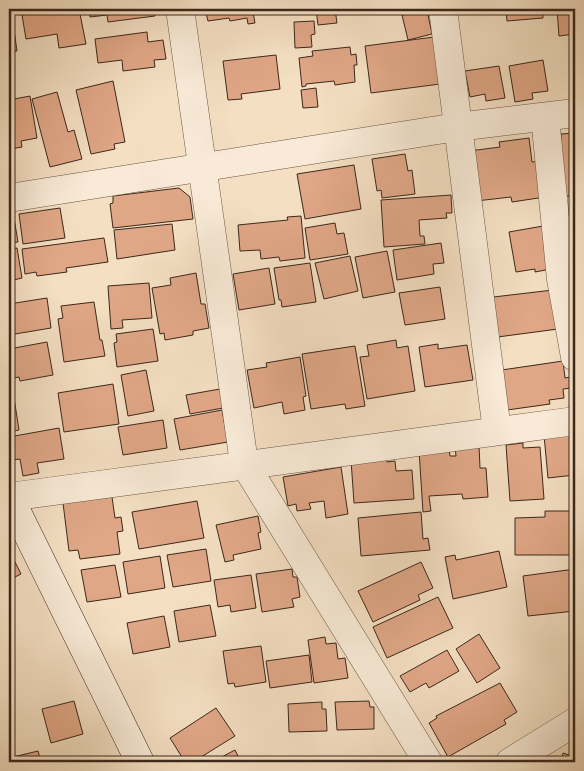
<svg xmlns="http://www.w3.org/2000/svg" width="584" height="771" font-family="'IM FELL Double Pica',serif">
  <style>
    .building { fill: #e0a787; stroke: #3b281b }
    .lines { fill: none; stroke-linecap: round; stroke-linejoin: round }
    .street-casing { stroke: #695645; stroke-width: 29 }
    .secondary-casing { stroke: #3b281b; stroke-width: 29 }
    .street { stroke: #f8ead7; stroke-width: 28 }
    .secondary { stroke: #f8ead7; stroke-width: 28 }
  </style>
  <rect width="100%" height="100%" fill="#f4dfc2"/>
  <filter id="stains"><feTurbulence type="fractalNoise" baseFrequency=".004" numOctaves="4"/><feColorMatrix values="0 0 0 0 .2 0 0 0 0 .09 0 0 0 0 .02 0 0 0 .5 -.17"/></filter>
  <radialGradient id="worn" r=".72"><stop offset=".6" stop-color="#630" stop-opacity="0"/><stop offset="1" stop-color="#630" stop-opacity=".3"/></radialGradient>
  <g class="building">
    <path d="M9 9H11L17 51 9 52Z"/>
    <path d="M21 9H79L86 44 59 48 57 34 26 39Z"/>
    <path d="M89 9H164L165 12 155 13V16L108 22 107 15 90 17Z"/>
    <path d="M205 9H267V10L253 12 255 23 248 24 247 18 230 21 229 18 208 21Z"/>
    <path d="M316 9H335L337 23 318 25Z"/>
    <path d="M360 9H396V10L361 13Z"/>
    <path d="M506 9H543V18L507 21Z"/>
    <path d="M557 9H575V34L559 36Z"/>
    <path d="M427 10 432 34 408 40 402 15Z"/>
    <path d="M314 21 315 34 311 35 312 47 295 48 294 22Z"/>
    <path d="M147 32 148 42 163 40 166 59 154 60 155 67 123 71 122 60 98 63 95 39Z"/>
    <path d="M434 37 440 84 371 93 365 46Z"/>
    <path d="M350 47 351 55 356 54 357 65H354L355 82 335 85 334 81 306 84V86L302 87 299 58 313 56 312 51Z"/>
    <path d="M276 55 280 89 241 94 242 99 228 100 223 61Z"/>
    <path d="M543 60 548 91 532 93 533 99 515 102 509 66Z"/>
    <path d="M499 66 505 98 486 101 485 94 470 97 465 71Z"/>
    <path d="M113 81 125 142 114 144 115 149 91 154 76 90Z"/>
    <path d="M316 88 318 107 303 108 301 90Z"/>
    <path d="M57 92 68 132 74 130 82 159 50 167 32 99Z"/>
    <path d="M30 96 37 138 21 141 22 147 10 149 9 100Z"/>
    <path d="M575 133V196H561V134Z"/>
    <path d="M529 138 532 162 540 161 545 197 512 202 511 197 476 201 469 151 500 147 499 142Z"/>
    <path d="M405 154 408 171 412 170 415 194 382 198 381 190 377 191 372 159Z"/>
    <path d="M354 165 361 209 305 219 297 174Z"/>
    <path d="M179 188 190 197 193 219 113 228 110 204 113 203V196Z"/>
    <path d="M451 195 452 213H446L447 218 419 220 420 236H424L425 244 384 247 381 200Z"/>
    <path d="M60 208 65 238 23 244 19 214Z"/>
    <path d="M13 212 18 242 9 243V213Z"/>
    <path d="M301 216 305 258 280 261 279 257 261 259 260 250 240 251 238 225 288 220 287 217Z"/>
    <path d="M575 221V255L566 256 562 223Z"/>
    <path d="M335 223 337 234 344 233 348 254 310 260 305 228Z"/>
    <path d="M172 224 175 250 117 259 114 230Z"/>
    <path d="M543 226 551 269 535 272V269L516 272 509 232Z"/>
    <path d="M104 238 108 262 66 268 67 272 37 276 36 272 25 274 22 249Z"/>
    <path d="M441 243 444 263 433 264 434 274 397 280 393 250Z"/>
    <path d="M17 248 22 278 9 281V249Z"/>
    <path d="M387 251 395 292 363 298 355 257Z"/>
    <path d="M350 256 358 291 324 299 315 263Z"/>
    <path d="M310 263 316 302 282 307 281 300H279L274 268Z"/>
    <path d="M269 268 275 304 239 310 233 274Z"/>
    <path d="M196 273 201 304H205L209 328 193 331V335L165 340 164 333 160 334 152 288 171 285 170 278Z"/>
    <path d="M149 283 152 318 122 320 123 328 111 329 108 286Z"/>
    <path d="M440 287 445 319 405 325 399 293Z"/>
    <path d="M553 290 558 329 490 338 485 298Z"/>
    <path d="M47 298 51 328 9 335V304Z"/>
    <path d="M94 302 100 340H102L105 356 64 362 58 319 63 318 61 306Z"/>
    <path d="M153 329 158 361 117 367 114 343 117 342 116 334Z"/>
    <path d="M396 340 397 348 408 346 415 391 367 399 360 357 369 356 367 345Z"/>
    <path d="M47 342 53 375 20 381 19 377 9 379V349Z"/>
    <path d="M438 344V349L467 345 473 380 425 387 419 347Z"/>
    <path d="M355 346 365 406 346 409 345 404 311 409 302 354Z"/>
    <path d="M300 357 306 396 303 397 305 410 284 414 282 402 254 408 247 370 267 367 266 363Z"/>
    <path d="M563 361 565 378 570 377 572 388 563 389 564 398 549 400 550 404 500 411 495 371Z"/>
    <path d="M146 370 154 411 128 416 121 375Z"/>
    <path d="M113 384 119 424 64 432 58 393Z"/>
    <path d="M220 389 223 408 190 414 186 395Z"/>
    <path d="M14 398 19 430 9 432V399Z"/>
    <path d="M222 410 228 442 180 450 174 419Z"/>
    <path d="M163 420 167 448 123 455 118 427Z"/>
    <path d="M59 428 64 459 37 463 39 473 23 476 20 459 12 460 9 437Z"/>
    <path d="M575 432V475L548 478 544 435Z"/>
    <path d="M523 443V448L540 447 544 499 510 501 506 445Z"/>
    <path d="M479 445 480 468H486L488 497 463 499 462 494 429 496 431 511 423 512 419 450 449 449 450 456H456L455 447Z"/>
    <path d="M386 457 387 462 395 461 396 471 412 470 414 499 354 503 351 460Z"/>
    <path d="M341 467 348 514 326 518 324 501 309 503 311 509 297 511 296 504 288 506 283 477Z"/>
    <path d="M112 497 115 518 121 517 123 531 117 532 120 554 80 559 78 550 69 551 63 503Z"/>
    <path d="M197 501 204 538 139 549 132 512Z"/>
    <path d="M545 511H573V555H515V518L545 517Z"/>
    <path d="M421 512 423 539 428 538 430 550 361 556 358 518Z"/>
    <path d="M258 516 261 532 258 533 261 549 233 555 234 560 225 562 216 525Z"/>
    <path d="M206 549 211 581 173 587 167 555Z"/>
    <path d="M499 551 507 587 453 599 445 557 455 555 456 560Z"/>
    <path d="M160 556 165 588 128 594 123 562Z"/>
    <path d="M13 558 21 574 9 580V560Z"/>
    <path d="M421 562 433 588 418 595 420 600 373 622 358 591Z"/>
    <path d="M115 565 121 597 87 602 81 570Z"/>
    <path d="M292 569 293 577H297L300 597 292 599 294 607 262 612 256 574Z"/>
    <path d="M575 569V611L528 616 523 576Z"/>
    <path d="M251 575 256 608 231 612 230 605 218 607 214 580Z"/>
    <path d="M438 597 453 628 387 658 373 627Z"/>
    <path d="M210 605 216 636 179 642 174 611Z"/>
    <path d="M164 616 170 647 133 654 127 623Z"/>
    <path d="M479 634 500 668 477 683 456 649Z"/>
    <path d="M325 637 326 644 336 643 338 659 345 658 348 678 314 683 308 640Z"/>
    <path d="M261 646 266 682 235 687 234 683 228 684 223 651Z"/>
    <path d="M447 650 459 671 429 688 426 683 410 692 400 676Z"/>
    <path d="M309 655 312 682 270 688 266 661Z"/>
    <path d="M500 683 517 712 504 720 506 724 448 757 429 723 437 718 436 716Z"/>
    <path d="M74 701 83 734 51 743 42 709Z"/>
    <path d="M369 701 370 707H374V729L337 730 335 702Z"/>
    <path d="M322 702V709H326L327 731 289 732 288 704Z"/>
    <path d="M216 708 235 736 193 762H185L170 738Z"/>
    <path d="M235 750 241 762H212Z"/>
    <path d="M38 751 41 762H9V758Z"/>
    <path d="M563 753 575 757V762H561Z"/>
  </g>
  <g class="lines">
    <g class="street-casing">
      <g id="street">
        <path d="M180 9 244 463 428 762"/>
        <path d="M443 9 497 431"/>
        <path d="M545 117 561 279 575 357"/>
        <path d="M9 198 457 127 575 113"/>
        <path d="M9 497 575 421"/>
        <path d="M510 762 575 722"/>
      </g>
    </g>
    <g class="secondary-casing">
      <path id="secondary" d="M9 496 140 762"/>
    </g>
    <use href="#street" class="street"/>
    <use href="#secondary" class="secondary"/>
  </g>
  <rect width="584" height="771" fill="none" stroke="#f4dfc2" stroke-width="30"/>
  <rect x="10" y="10" width="564" height="751" fill="none" stroke="#3b281b" stroke-width="2.5"/>
  <rect x="15" y="15" width="554" height="741" fill="none" stroke="#3b281b"/>
  <rect width="100%" height="100%" filter="url(#stains)"/>
  <rect width="100%" height="100%" fill="url(#worn)"/>
</svg>
